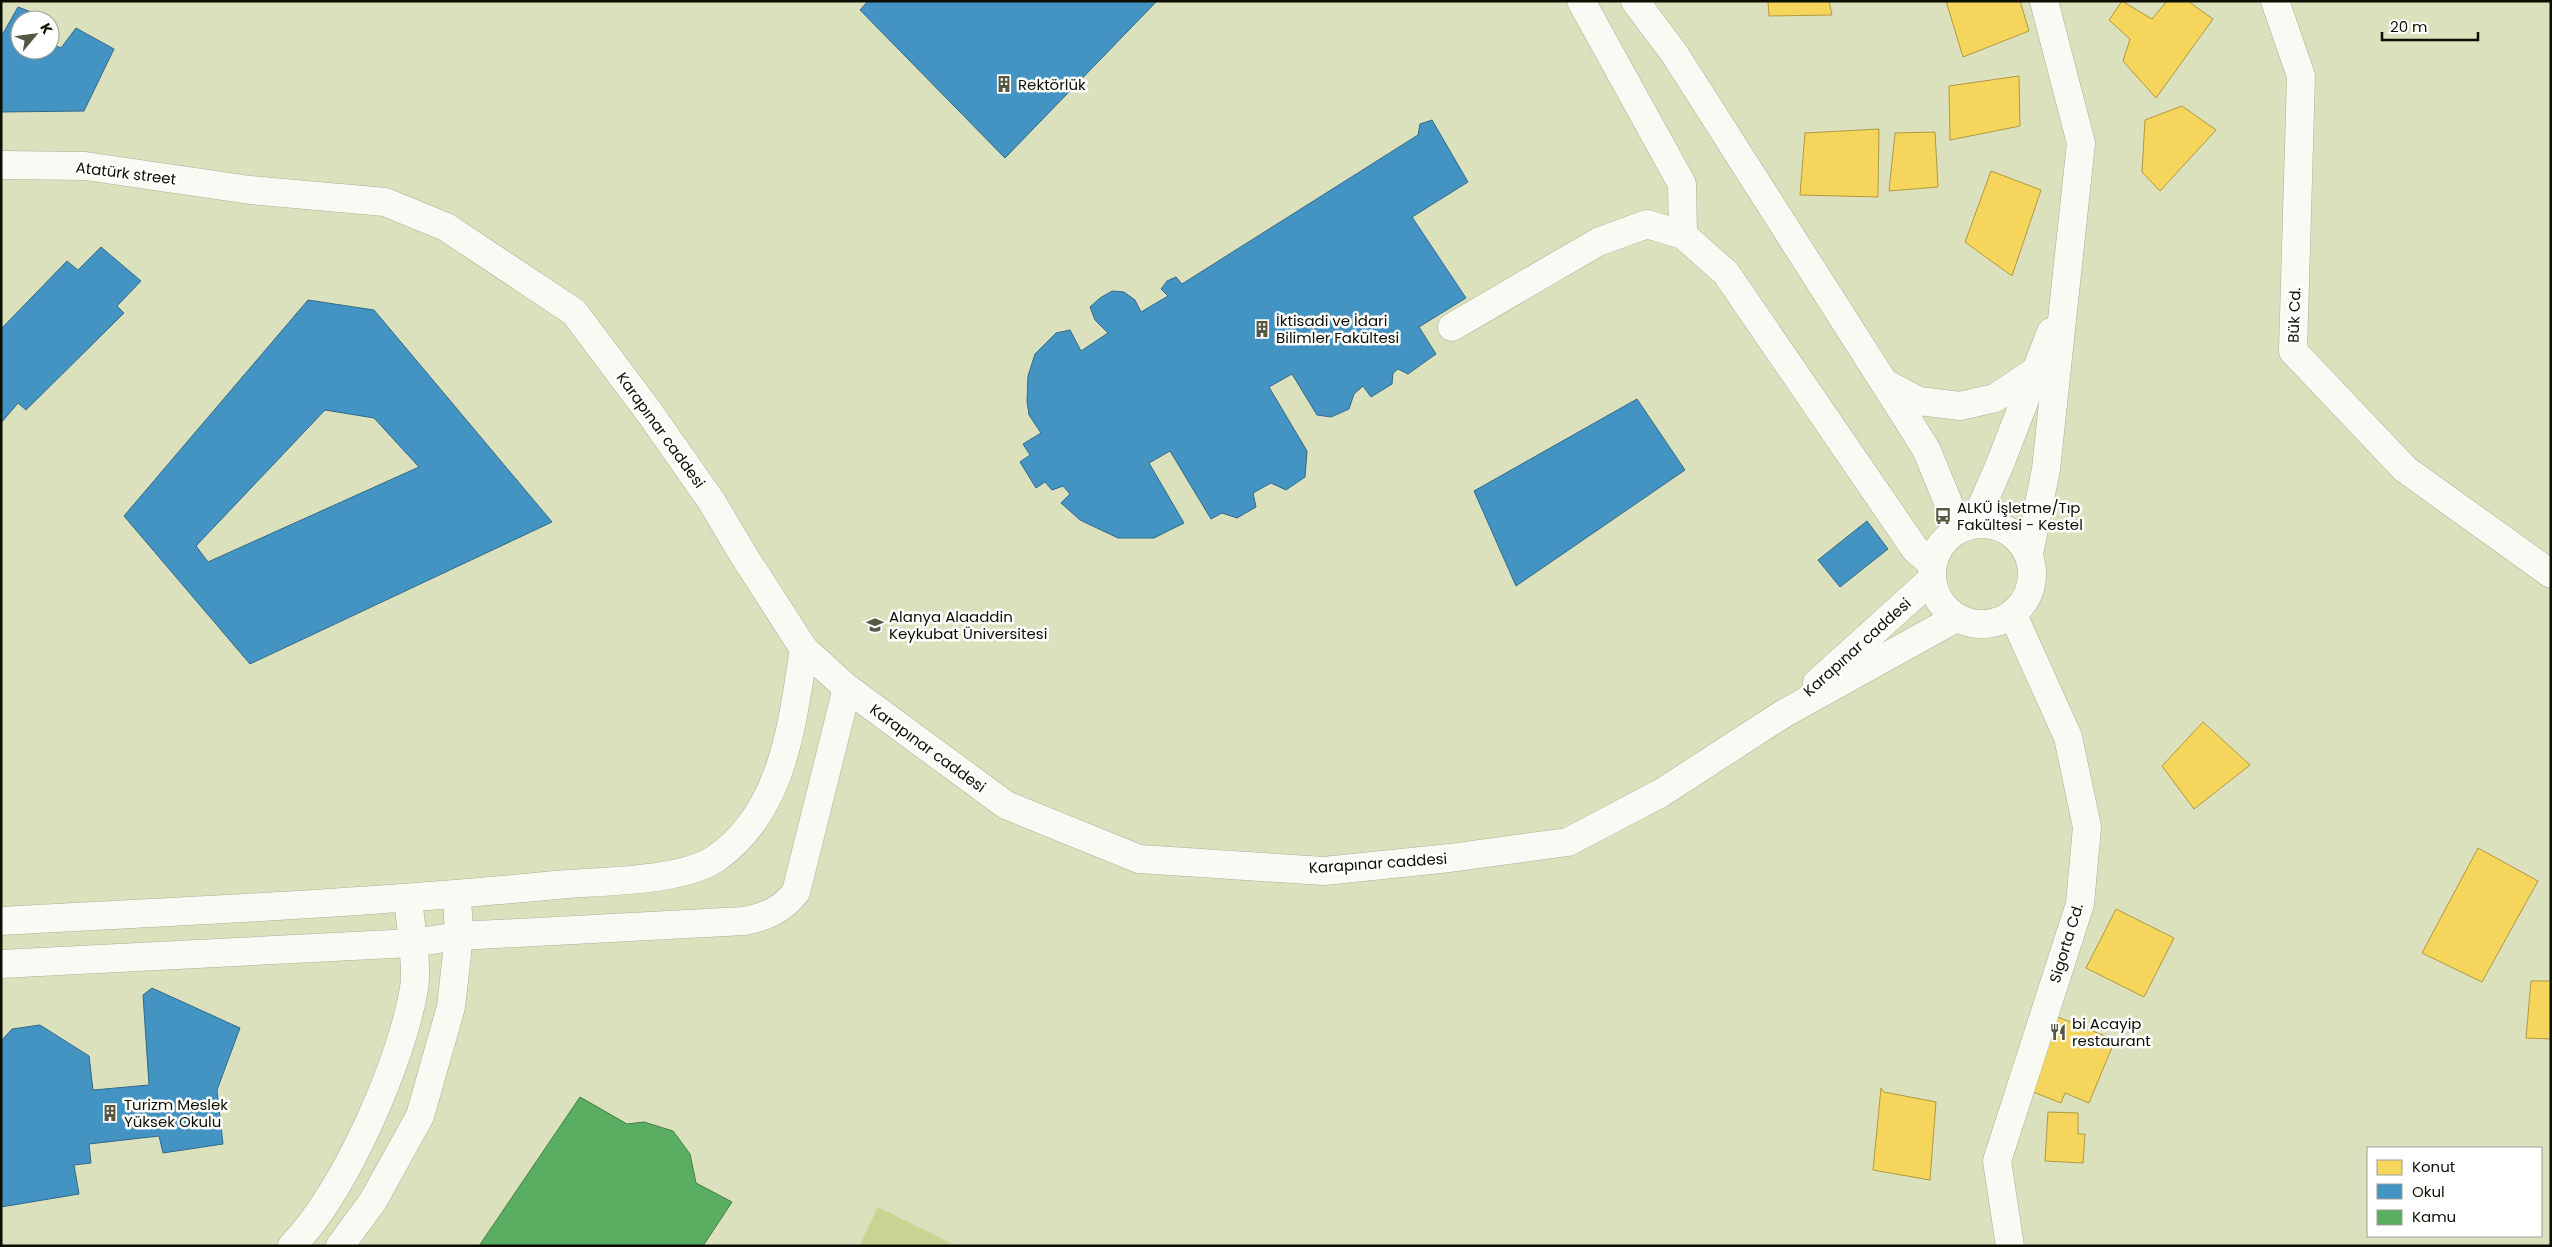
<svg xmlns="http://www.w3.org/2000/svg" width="2552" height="1247" font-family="Poppins,sans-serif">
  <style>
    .green { fill: #cbd392 }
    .homes { fill: #f6d55c; stroke: #b09940 }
    .schools { fill: #4393c3; stroke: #326b88; fill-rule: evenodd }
    .public { fill: #5aae61; stroke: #437e44 }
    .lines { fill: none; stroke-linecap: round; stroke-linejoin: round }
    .minor-casing { stroke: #abaf93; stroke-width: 29 }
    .minor { stroke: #fafaf5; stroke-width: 28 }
    .labels { text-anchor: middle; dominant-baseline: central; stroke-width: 5; stroke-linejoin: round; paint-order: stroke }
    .poi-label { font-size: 15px; fill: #0c0e00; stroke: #fff; text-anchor: start }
    .street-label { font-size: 15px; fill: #0c0e00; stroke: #fff }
  </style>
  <rect width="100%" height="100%" fill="#dce1bd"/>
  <path class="green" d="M878 1207 957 1246H859Z"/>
  <g class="homes">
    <path d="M1768 1H1829L1832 15 1769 16Z"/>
    <path d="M1946 1H2020L2029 31 1963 57Z"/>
    <path d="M2122 1 2152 19 2167 1H2188L2213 19 2156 98 2123 61 2130 39 2109 20Z"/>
    <path d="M2019 76 2020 126 1950 140 1949 86Z"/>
    <path d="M2182 106 2216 130 2160 191 2142 172 2145 120Z"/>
    <path d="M1879 129 1878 197 1800 195 1805 133Z"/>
    <path d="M1935 132 1938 187 1889 191 1895 133Z"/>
    <path d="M1991 171 2041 190 2012 276 1965 242Z"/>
    <path d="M2203 722 2250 765 2194 809 2162 766Z"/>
    <path d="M2478 848 2538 881 2482 982 2422 953Z"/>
    <path d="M2116 909 2174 938 2144 997 2086 968Z"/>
    <path d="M2531 981H2551V1039L2526 1038Z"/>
    <path d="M2053 1015 2115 1040 2089 1103 2065 1093 2061 1103 2023 1088Z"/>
    <path d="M1881 1088 1884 1092 1936 1102 1930 1180 1873 1170Z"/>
    <path d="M2048 1112 2078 1113V1134H2085L2083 1163 2045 1161Z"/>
  </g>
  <g class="schools">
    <path d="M868 1H1157L1005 158 860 10Z"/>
    <path d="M18 7 34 13 30 20H20V50H50V43L61 48 76 28 114 49 84 111 1 112V37Z"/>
    <path d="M1432 120 1468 182 1412 217 1466 298 1419 327 1436 354 1408 374 1398 369 1393 373 1392 384 1371 397 1363 386 1354 394 1349 409 1331 417 1317 415 1292 374 1269 387 1307 451 1305 477 1286 490 1271 483 1253 493 1256 507 1237 518 1222 513 1211 519 1170 451 1149 463 1184 523 1154 538H1118L1080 520 1061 503 1070 494 1063 486 1052 490 1045 482 1036 488 1020 462 1030 455 1023 444 1041 433 1029 415 1027 401 1028 376 1035 354 1056 333 1070 330 1081 351 1108 333 1095 320 1090 307 1100 298 1112 291 1124 292 1135 300 1141 312 1168 296 1161 289 1167 281 1176 277 1182 284 1418 135 1420 124Z"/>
    <path d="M101 247 141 281 117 306 124 313 26 410 18 403 1 423V329L67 261 78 270Z"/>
    <path d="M308 300 374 310 552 522 250 664 124 516ZM325 410 374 418 419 467 208 562 196 546Z"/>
    <path d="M1637 399 1685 470 1516 586 1474 491Z"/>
    <path d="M1867 521 1888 549 1840 587 1818 560Z"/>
    <path d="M152 988 240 1028 217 1090 223 1144 163 1153 159 1136 89 1144 91 1163 74 1165 79 1194 1 1207V1041L12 1029 40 1025 89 1056 93 1090 149 1085 143 995Z"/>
  </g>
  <path class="public" d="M580 1097 627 1124 644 1122 673 1131 690 1154 696 1183 732 1202 703 1246H479Z"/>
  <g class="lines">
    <g class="minor-casing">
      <g id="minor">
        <path d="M1581 1 1682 184 1683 235"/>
        <path d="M1635 1 1674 53 1913 428 1927 451 1959 529"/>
        <path d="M2275 1 2301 76 2293 351 2405 469 2551 574"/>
        <path d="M1 165 85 166 250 190 385 202 446 227 574 312 649 412 712 502 744 556 804 649 847 688 1006 805 1139 859 1324 871 1450 858 1568 842 1661 793 1783 714 1956 618"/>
        <path d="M1452 327 1598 242 1647 224 1683 235 1726 273 1915 549 1932 564"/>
        <path d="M1887 384 1919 401 1960 406 1995 398 2037 370"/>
        <circle cx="1982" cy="574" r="50"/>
        <path d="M1974 524 2000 464 2051 332"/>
        <path d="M2029 554 2046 469 2081 143 2044 1"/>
        <path d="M1817 683 1931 580"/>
        <path d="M1 921C186 911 372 903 556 885 599 881 680 882 715 859 784 812 792 723 804 649"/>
        <path d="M1 964 412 943 459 936 744 921C766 917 782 910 796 892L847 688"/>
        <path d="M292 1246C344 1193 402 1062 414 988 418 966 410 922 408 898"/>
        <path d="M340 1246 373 1201 420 1116 451 1007 459 936 457 895"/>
        <path d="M2010 1246 1997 1161 2080 904 2087 827 2068 737 2013 615"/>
      </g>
    </g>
    <use href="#minor" class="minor"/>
  </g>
  <defs>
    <g id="building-bare" transform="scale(1.35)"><path d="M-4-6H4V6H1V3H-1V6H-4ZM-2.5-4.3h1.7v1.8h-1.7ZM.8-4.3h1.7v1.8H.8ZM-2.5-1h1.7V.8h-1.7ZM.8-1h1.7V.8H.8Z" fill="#555842" stroke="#fff" stroke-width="2.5" paint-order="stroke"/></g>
    <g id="bus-bare" transform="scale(1.35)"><path d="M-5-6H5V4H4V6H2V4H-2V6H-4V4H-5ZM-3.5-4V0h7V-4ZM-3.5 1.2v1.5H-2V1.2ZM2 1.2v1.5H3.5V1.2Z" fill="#555842" stroke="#fff" stroke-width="2.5" paint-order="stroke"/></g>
    <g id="university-bare" transform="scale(1.35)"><path d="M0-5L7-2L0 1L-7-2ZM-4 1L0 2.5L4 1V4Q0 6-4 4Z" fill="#555842" stroke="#fff" stroke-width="2.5" paint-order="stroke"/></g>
    <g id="restaurant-bare" transform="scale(1.35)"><path d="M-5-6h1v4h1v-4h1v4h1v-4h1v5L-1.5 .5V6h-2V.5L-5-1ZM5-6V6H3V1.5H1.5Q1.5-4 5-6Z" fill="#555842" stroke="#fff" stroke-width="2.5" paint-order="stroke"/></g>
  </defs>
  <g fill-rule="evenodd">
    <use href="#building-bare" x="1004" y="84"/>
    <use href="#building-bare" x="1262" y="329"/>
    <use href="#bus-bare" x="1943" y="516"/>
    <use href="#university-bare" x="875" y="625"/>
    <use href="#restaurant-bare" x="2058" y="1032"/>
    <use href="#building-bare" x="110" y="1113"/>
  </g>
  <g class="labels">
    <g class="poi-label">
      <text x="1018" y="84">Rektörlük</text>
      <text x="1276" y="320">İktisadi ve İdari<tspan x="1276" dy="17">Bilimler Fakültesi</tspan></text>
      <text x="1957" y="507">ALKÜ İşletme/Tıp<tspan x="1957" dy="17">Fakültesi - Kestel</tspan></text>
      <text x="889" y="616">Alanya Alaaddin<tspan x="889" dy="17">Keykubat Üniversitesi</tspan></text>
      <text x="2072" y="1023">bi Acayip<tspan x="2072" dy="17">restaurant</tspan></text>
      <text x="124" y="1104">Turizm Meslek<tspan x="124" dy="17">Yüksek Okulu</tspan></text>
    </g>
    <g class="street-label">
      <text transform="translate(126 173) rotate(7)">Atatürk street</text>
      <text transform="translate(2294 315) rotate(-88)">Bük Cd.</text>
      <text transform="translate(661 430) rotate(54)">Karapınar caddesi</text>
      <text transform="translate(1857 647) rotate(-42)">Karapınar caddesi</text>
      <text transform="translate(928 748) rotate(36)">Karapınar caddesi</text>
      <text transform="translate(1378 863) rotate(-4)">Karapınar caddesi</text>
      <text transform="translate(2066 943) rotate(-73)">Sigorta Cd.</text>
    </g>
  </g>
  <rect width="2552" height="1247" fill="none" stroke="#0c0e00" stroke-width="5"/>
  <rect x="2367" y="1147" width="175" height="90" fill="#ffffff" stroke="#9e9f99"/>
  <rect x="2377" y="1160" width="25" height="15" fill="#f6d55c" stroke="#9e9f99"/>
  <text x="2412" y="1172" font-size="15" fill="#0c0e00">Konut</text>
  <rect x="2377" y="1184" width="25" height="15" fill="#4393c3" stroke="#9e9f99"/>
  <text x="2412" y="1197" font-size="15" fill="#0c0e00">Okul</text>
  <rect x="2377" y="1210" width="25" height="15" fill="#5aae61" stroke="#9e9f99"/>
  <text x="2412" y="1222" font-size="15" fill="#0c0e00">Kamu</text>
  <g transform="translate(35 35) rotate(61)"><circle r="24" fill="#ffffff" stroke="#9e9f99"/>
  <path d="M0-4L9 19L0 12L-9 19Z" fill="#555842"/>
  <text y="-8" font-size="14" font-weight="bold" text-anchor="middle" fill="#0c0e00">K</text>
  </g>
  <path d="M2382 32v8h96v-8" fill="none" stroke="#0c0e00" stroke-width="2.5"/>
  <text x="2390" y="32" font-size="15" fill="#0c0e00" stroke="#ffffff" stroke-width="4" paint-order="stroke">20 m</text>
</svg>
